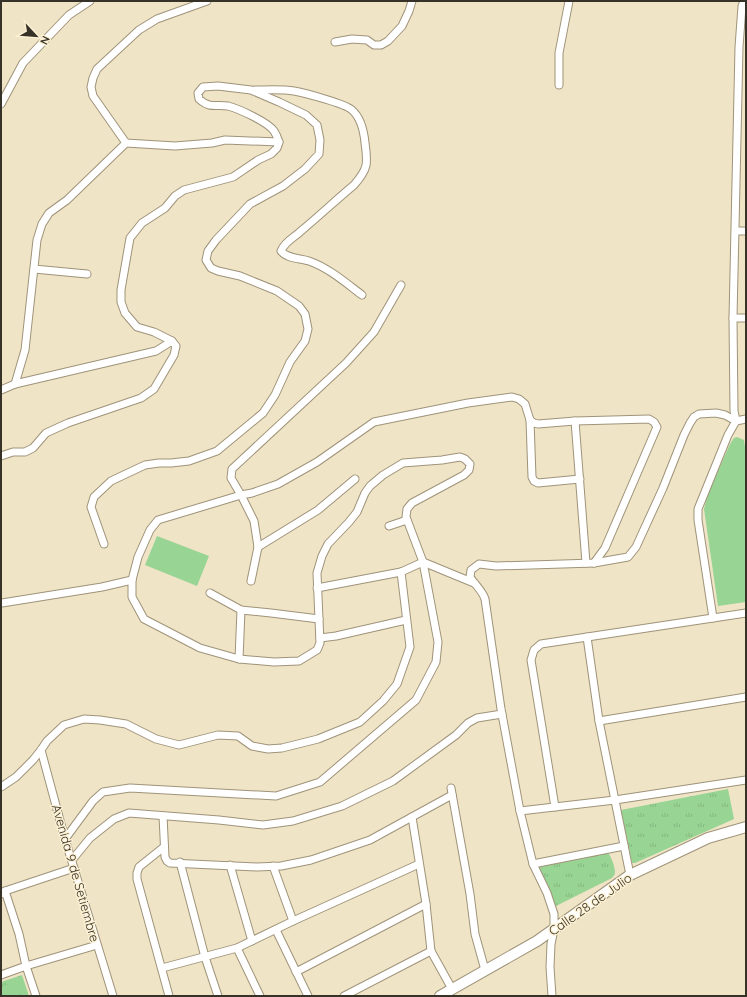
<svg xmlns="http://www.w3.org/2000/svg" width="747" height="997" font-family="Quicksand,sans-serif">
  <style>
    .grass { fill: url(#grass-tufts) }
    .garden { fill: #98d493 }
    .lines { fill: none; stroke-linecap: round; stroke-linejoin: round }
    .street-casing { stroke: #9f9379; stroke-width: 9 }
    .secondary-casing { stroke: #9f9379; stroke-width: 12 }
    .street { stroke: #fff; stroke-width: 7 }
    .secondary { stroke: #fff; stroke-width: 10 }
    .labels { text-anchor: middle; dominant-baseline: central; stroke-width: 3; stroke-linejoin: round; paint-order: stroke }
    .street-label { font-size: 13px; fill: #363227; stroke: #fdf1d4 }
  </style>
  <defs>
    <pattern id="grass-tufts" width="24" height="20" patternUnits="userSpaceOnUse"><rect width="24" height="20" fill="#98d493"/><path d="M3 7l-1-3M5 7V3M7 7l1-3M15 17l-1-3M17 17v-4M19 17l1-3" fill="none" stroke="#84b67f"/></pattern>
  </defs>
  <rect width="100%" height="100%" fill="#f0e4c7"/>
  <g class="grass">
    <path d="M728 789 734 819 635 863H632L621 810Z"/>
    <path d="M608 853C611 856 615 867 615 872 615 875 613 876 612 878L556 906 540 870V867Z"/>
    <path d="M22 975 29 996H1V982Z"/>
  </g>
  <g class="garden">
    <path d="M737 437 744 440 746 454V602L718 606 704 509 708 493 730 444 734 438Z"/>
    <path d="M157 536 209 556 197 586 145 565Z"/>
    <path d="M15 982 20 996H1V987Z"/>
  </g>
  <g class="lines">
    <g class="street-casing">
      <g id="street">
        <path d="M207 1 157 19 139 30 97 69 93 78 91 87 93 96 126 143 175 146 212 143 225 140 279 142"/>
        <path d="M335 42 352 39 367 40 374 45H381L388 41 402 26 409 11 412 1"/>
        <path d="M559 85V53L569 1"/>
        <path d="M255 90C268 90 282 89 294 91 305 93 346 104 352 110 361 118 364 132 365 143 368 164 368 169 354 185 336 200 319 216 301 231 294 238 285 241 281 251 287 259 300 258 309 261 329 268 346 283 362 295"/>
        <path d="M1 104 23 63 69 15 90 1"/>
        <path d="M736 231H746"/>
        <path d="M34 269 87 274"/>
        <path d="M733 318H746"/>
        <path d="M15 384 25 350 37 240 42 224 49 213 67 200 126 143"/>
        <path d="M1 390 15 384 156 351 172 341"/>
        <path d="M530 420 532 477 534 481 538 483 580 479"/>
        <path d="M575 421 586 563"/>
        <path d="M736 421 734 411 733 318 739 47 742 6 744 1"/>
        <path d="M1 456 13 452H25L33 448 46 433 68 423 141 398 154 389 174 355 176 346 172 341 154 332 137 327 125 313 121 302V290L130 238 142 223 165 208 175 196 184 190 233 177 258 160 271 154 277 148 279 142C278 139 276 134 274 131 268 122 239 109 228 106 215 104 210 109 199 99L198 93 203 87 218 86 251 90 279 102 306 115 317 125 320 140 319 154 305 169 283 186 250 204 216 240 208 251 206 260 211 268 218 271 240 276 277 291 299 306 305 314 308 329 305 341 290 362 275 395 263 413 217 451 189 461 171 463H159L145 465 111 481 94 497 91 507 104 544"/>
        <path d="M389 526 407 520"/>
        <path d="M258 547 318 510 355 479"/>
        <path d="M251 581 258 547 254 521 241 495 231 478 232 469 346 363 374 332 401 285"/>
        <path d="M317 588 401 572"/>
        <path d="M210 593 241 610 271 613 319 619"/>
        <path d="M2 603 102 587 132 580"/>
        <path d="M713 618 698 520V509L728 435 736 421 746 419"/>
        <path d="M587 637 599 721 630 875"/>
        <path d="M320 638 336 636 406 620"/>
        <path d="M239 659 241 610"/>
        <path d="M599 721 746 697"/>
        <path d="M41 750 65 839 113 996"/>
        <path d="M1 787 16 777 33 760 41 750 47 741 64 725 84 719 100 720 126 724 156 739 179 745 218 735 238 736 252 746 268 749 282 748 318 739 360 722 383 701 397 684 410 647 401 572 423 562 474 583"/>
        <path d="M451 788 470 894 475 934 485 970"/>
        <path d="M555 807 531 660 534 650 541 644 746 613"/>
        <path d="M520 811 615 800 746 780"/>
        <path d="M163 816 165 857 167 861 170 863 257 867 281 866 311 860 370 840 452 795"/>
        <path d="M412 817 426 904 431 951 452 989"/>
        <path d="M65 839 93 801 103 792 130 788 276 796 320 782 416 700 436 662 438 642 423 562 406 517 407 509 412 503 464 475 469 470 470 464 465 459 460 457 442 460 403 463 383 475 370 486 365 493 357 512 349 522 328 544 322 556 317 573 320 643 317 650 299 661 274 662 239 659 200 648 144 619 132 597V580L138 557 150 530 158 520 241 495 252 493 278 484 317 462 374 422 468 403 512 397 519 399 525 404 530 420 534 423 538 424 575 421 649 419 654 422 657 427 605 548 594 563"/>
        <path d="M164 847 139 867 137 873V879L169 996"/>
        <path d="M72 860 90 838 114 819 129 813 219 820 263 825 293 821 342 806 393 781 456 735 468 723 477 718 502 714"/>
        <path d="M180 862 205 957 218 996"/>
        <path d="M533 864 624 846"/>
        <path d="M230 865 252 941"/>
        <path d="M273 866 293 921"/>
        <path d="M5 891 19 934 26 966 36 996"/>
        <path d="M1 894 5 891 74 868"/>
        <path d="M276 930 308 996"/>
        <path d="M237 948 260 996"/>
        <path d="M162 968 237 948 293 921 419 864"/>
        <path d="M296 972 426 904"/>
        <path d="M1 975 26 966 97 945"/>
        <path d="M344 996 431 951"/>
        <path d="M552 996 550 967 551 944 554 929V914L547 893 533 864 520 811 501 709 485 599C482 590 475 585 470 577L471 570 479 564 496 566 594 563 628 557 636 547 663 488 684 435 690 423 694 417 699 414 716 413 725 415 736 421"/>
      </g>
    </g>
    <g class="secondary-casing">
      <path id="secondary" d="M440 996 537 941 630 875 708 838 746 827"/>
    </g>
    <use href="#street" class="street"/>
    <use href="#secondary" class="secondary"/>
  </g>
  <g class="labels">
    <g class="street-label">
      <text transform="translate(76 873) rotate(74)">Avenida 9 de Setiembre</text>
      <text transform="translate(590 904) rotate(-35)">Calle 28 de Julio</text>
    </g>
  </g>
  <rect width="747" height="997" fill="none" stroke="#363227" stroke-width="4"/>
  <g transform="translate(36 36) rotate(116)" stroke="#fdf1d4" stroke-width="3" paint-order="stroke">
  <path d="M0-3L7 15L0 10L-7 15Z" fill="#363227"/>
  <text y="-6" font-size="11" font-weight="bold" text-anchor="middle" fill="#363227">N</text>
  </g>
</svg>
